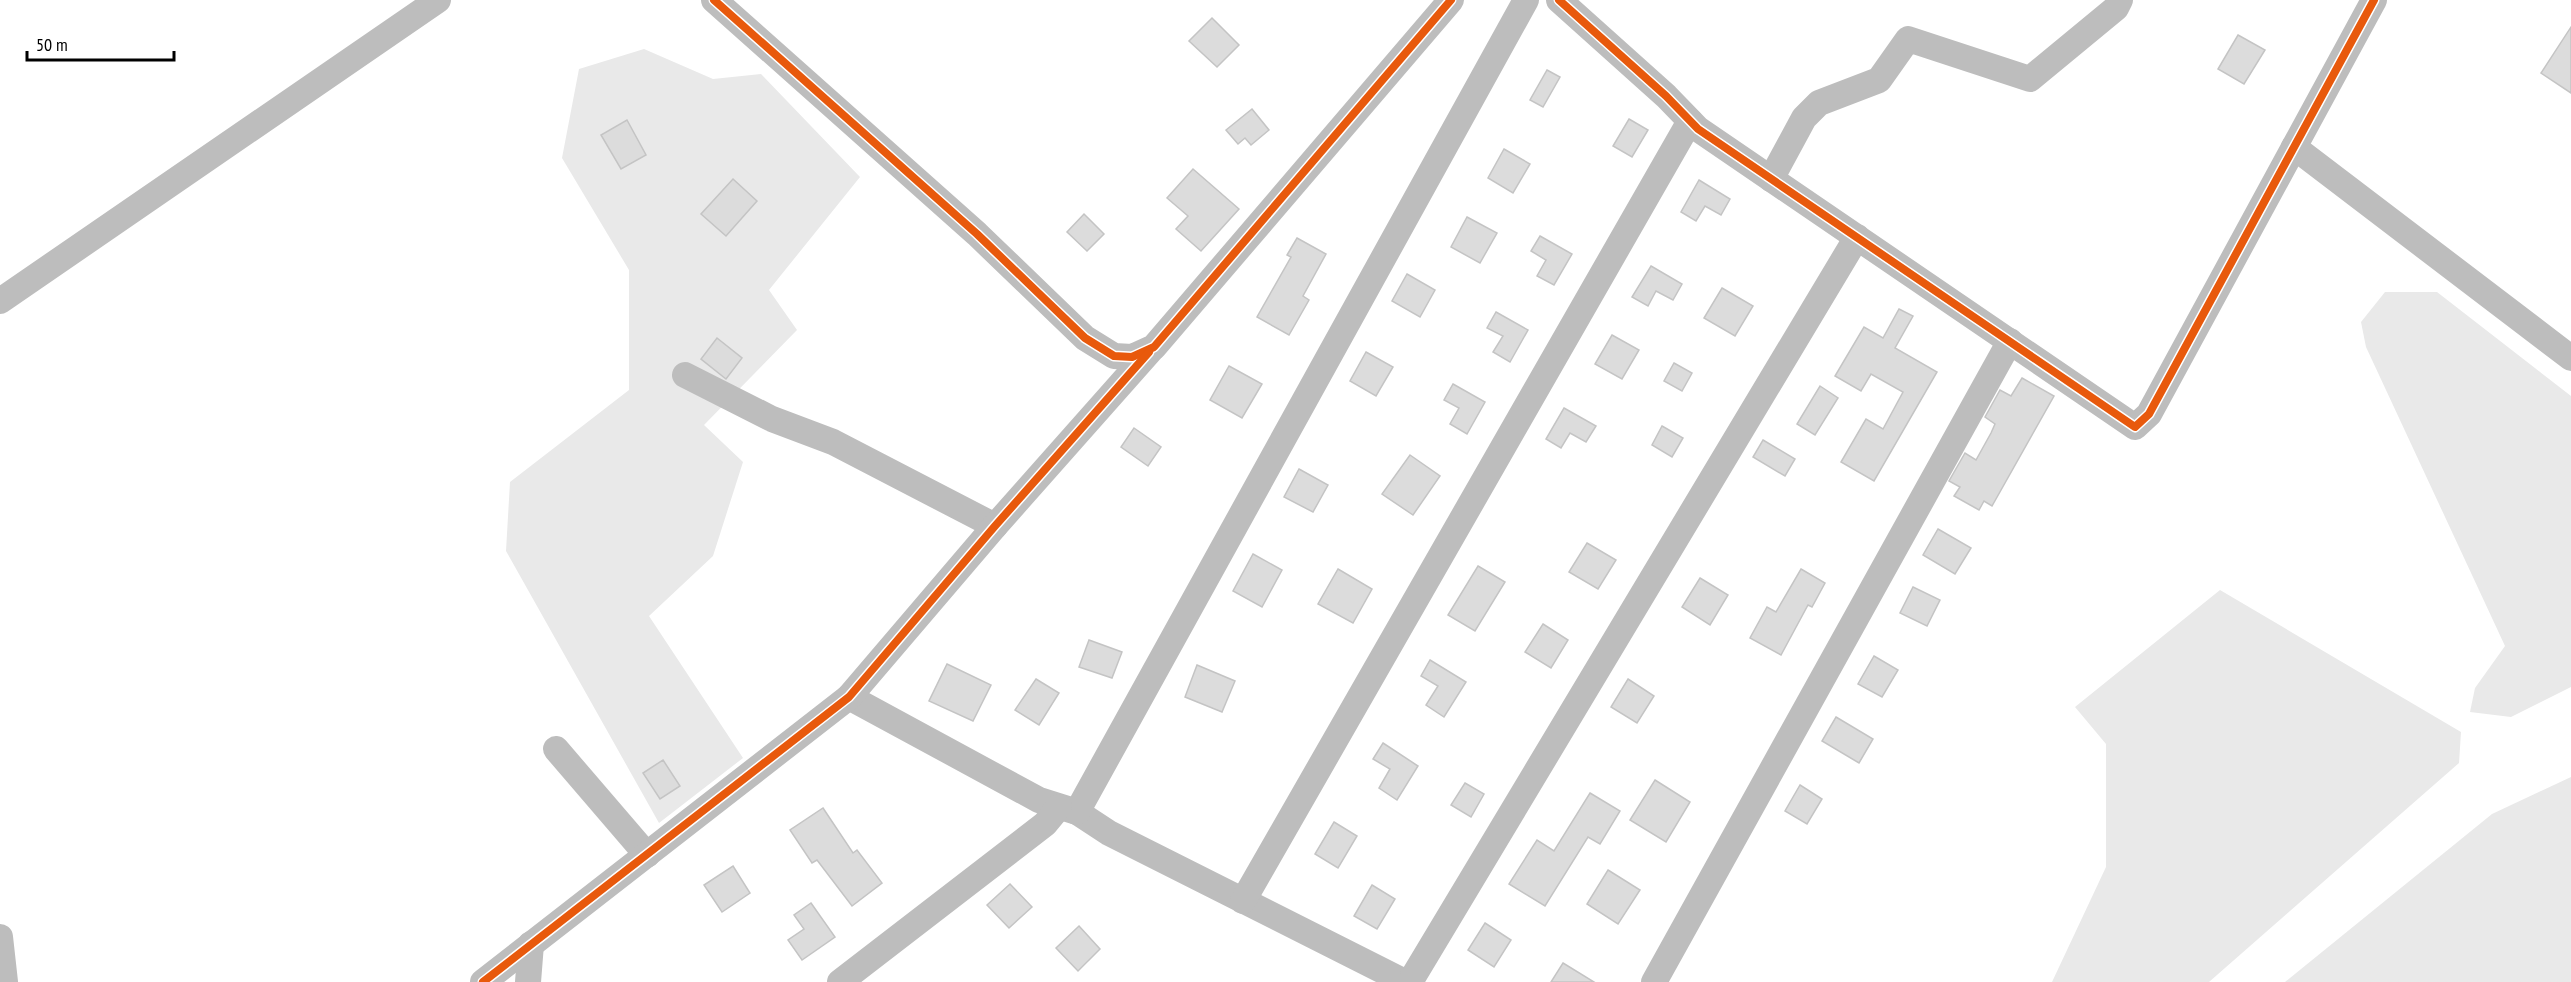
<svg xmlns="http://www.w3.org/2000/svg" width="2571" height="982" font-family="'PT Sans Narrow',sans-serif">
  <style>
    .green { fill: #e9e9e9 }
    .building { fill: #dcdcdc; stroke: #c4c4c4; stroke-width: 1.5 }
    .lines { fill: none; stroke-linecap: round; stroke-linejoin: round }
    .minor { stroke: #bdbdbd; stroke-width: 26 }
    .cycleway-casing { stroke: #fff; stroke-width: 11 }
    .cycleway { stroke: #e8590c; stroke-width: 8 }
  </style>
  <rect width="100%" height="100%" fill="#fff"/>
  <g class="green">
    <path d="M644 49 713 79 761 74 860 177 769 290 797 330 704 425 743 462 713 556 649 616 743 758 659 823 506 551 510 482 629 390V270L562 158 579 69Z"/>
    <path d="M2385 292H2437L2571 396V687L2511 717 2470 712 2475 688 2505 646 2366 347 2361 322Z"/>
    <path d="M2220 590 2461 732 2459 763 2209 982H2052L2106 867V744L2075 707Z"/>
    <path d="M2571 777V982H2285L2492 814Z"/>
  </g>
  <g class="building">
    <path d="M1212 18 1239 45 1217 67 1189 41Z"/>
    <path d="M2571 27V93L2541 73Z"/>
    <path d="M2238 35 2265 50 2244 84 2218 69Z"/>
    <path d="M1547 70 1560 77 1543 107 1530 100Z"/>
    <path d="M1252 109 1269 130 1251 145 1245 138 1238 144 1226 130Z"/>
    <path d="M1629 119 1648 130 1632 157 1613 146Z"/>
    <path d="M627 120 646 155 621 169 601 135Z"/>
    <path d="M1504 149 1530 164 1513 193 1488 178Z"/>
    <path d="M1193 169 1239 209 1201 251 1176 229 1188 216 1167 198Z"/>
    <path d="M733 179 757 201 726 236 701 214Z"/>
    <path d="M1699 180 1730 199 1721 215 1705 206 1696 221 1681 212Z"/>
    <path d="M1084 214 1104 234 1087 251 1067 232Z"/>
    <path d="M1467 217 1497 233 1480 263 1451 247Z"/>
    <path d="M1540 236 1572 254 1554 285 1537 276 1546 260 1531 251Z"/>
    <path d="M1297 238 1326 254 1303 296 1309 300 1289 335 1257 317 1291 257 1287 255Z"/>
    <path d="M1651 266 1682 284 1673 300 1656 291 1648 306 1632 297Z"/>
    <path d="M1407 274 1435 290 1420 317 1392 301Z"/>
    <path d="M1722 288 1753 306 1735 336 1704 318Z"/>
    <path d="M1899 309 1913 316 1895 348 1937 372 1874 481 1841 462 1866 419 1883 429 1903 392 1871 374 1861 391 1835 376 1864 327 1883 338Z"/>
    <path d="M1496 312 1528 330 1510 362 1493 352 1503 336 1487 328Z"/>
    <path d="M1612 335 1639 350 1622 379 1595 364Z"/>
    <path d="M717 338 742 358 726 379 701 359Z"/>
    <path d="M1366 352 1393 367 1376 396 1350 381Z"/>
    <path d="M1674 363 1692 373 1682 391 1664 381Z"/>
    <path d="M1229 366 1262 384 1242 418 1210 400Z"/>
    <path d="M2022 378 2054 396 1992 506 1984 501 1979 510 1954 496 1960 487 1949 481 1965 453 1976 460 1991 433 1995 424 1985 417 2000 390 2011 396Z"/>
    <path d="M1453 384 1485 402 1467 434 1450 424 1459 408 1444 400Z"/>
    <path d="M1820 386 1838 398 1815 435 1797 424Z"/>
    <path d="M1564 408 1596 426 1586 442 1570 433 1561 448 1546 439Z"/>
    <path d="M1662 426 1683 438 1672 457 1652 445Z"/>
    <path d="M1134 428 1161 447 1148 466 1121 447Z"/>
    <path d="M1763 440 1795 459 1785 476 1753 457Z"/>
    <path d="M1410 455 1440 476 1413 515 1382 494Z"/>
    <path d="M1299 469 1328 485 1313 512 1284 497Z"/>
    <path d="M1938 529 1971 548 1955 574 1923 555Z"/>
    <path d="M1587 543 1616 560 1598 589 1569 572Z"/>
    <path d="M1253 554 1282 570 1262 607 1233 591Z"/>
    <path d="M1478 566 1505 582 1475 631 1448 615Z"/>
    <path d="M1338 569 1372 589 1353 623 1318 604Z"/>
    <path d="M1801 569 1825 583 1812 607 1808 605 1781 655 1750 638 1767 607 1776 612Z"/>
    <path d="M1700 578 1728 595 1710 625 1682 607Z"/>
    <path d="M1913 587 1940 600 1927 626 1900 613Z"/>
    <path d="M1543 624 1568 640 1551 668 1525 652Z"/>
    <path d="M1089 640 1122 652 1112 678 1079 667Z"/>
    <path d="M1874 656 1898 670 1882 697 1858 684Z"/>
    <path d="M1430 660 1466 682 1444 717 1426 705 1438 686 1421 676Z"/>
    <path d="M947 664 991 685 973 721 929 701Z"/>
    <path d="M1197 665 1235 681 1222 712 1185 697Z"/>
    <path d="M1036 679 1059 693 1039 725 1015 710Z"/>
    <path d="M1628 679 1654 696 1637 723 1611 707Z"/>
    <path d="M1836 717 1873 739 1859 763 1822 741Z"/>
    <path d="M1383 743 1418 766 1397 800 1379 788 1390 769 1373 759Z"/>
    <path d="M663 760 680 786 660 799 643 773Z"/>
    <path d="M1655 780 1690 802 1666 842 1630 820Z"/>
    <path d="M1465 783 1484 794 1471 817 1451 805Z"/>
    <path d="M1800 785 1822 799 1807 824 1785 811Z"/>
    <path d="M1590 793 1620 811 1600 844 1588 837 1545 906 1509 884 1537 840 1554 851Z"/>
    <path d="M823 808 853 853 857 850 882 883 852 906 817 860 812 863 790 830Z"/>
    <path d="M1334 822 1357 836 1338 868 1315 854Z"/>
    <path d="M733 866 750 893 722 912 704 885Z"/>
    <path d="M1608 870 1640 890 1618 924 1587 904Z"/>
    <path d="M1010 884 1032 907 1009 928 987 905Z"/>
    <path d="M1372 885 1395 899 1377 929 1354 916Z"/>
    <path d="M811 903 835 937 802 960 788 940 804 929 794 915Z"/>
    <path d="M1485 923 1511 940 1494 967 1468 950Z"/>
    <path d="M1079 926 1100 949 1078 971 1056 948Z"/>
    <path d="M1563 963 1594 982H1551Z"/>
  </g>
  <g class="lines">
    <g class="minor">
      <path d="M714 0 977 234 1085 338 1114 356 1132 357 1154 347 1451 0"/>
      <path d="M1559 0 1666 96 1698 129 2135 427 2149 414 2374 0"/>
      <path d="M2294 147 2571 358"/>
      <path d="M1771 179 1804 118 1819 103 1879 80 1908 39 2030 79 2116 8 2120 0"/>
      <path d="M0 301 438 0"/>
      <path d="M685 375 772 419 833 442 995 526"/>
      <path d="M849 697 1039 800 1077 812 1109 833 1405 982"/>
      <path d="M556 749 647 855"/>
      <path d="M1077 812 1526 0"/>
      <path d="M1243 901 1690 121"/>
      <path d="M0 937 5 982"/>
      <path d="M483 982 849 697 995 526 1151 350"/>
      <path d="M528 982 531 944"/>
      <path d="M840 982 1045 824 1059 807"/>
      <path d="M1410 982 1857 237"/>
      <path d="M1654 982 2010 341"/>
    </g>
    <g class="cycleway-casing">
      <g id="cycleway">
        <path d="M714 0 977 234 1085 338 1114 356 1132 357 1154 347 1451 0"/>
        <path d="M1559 0 1666 96 1698 129 2135 427 2149 414 2374 0"/>
        <path d="M483 982 849 697 995 526 1149 352"/>
      </g>
    </g>
    <use href="#cycleway" class="cycleway"/>
  </g>
  <path d="M27 51v9h147v-9" fill="none" stroke="#000000" stroke-width="3"/>
  <text x="36" y="51" font-size="18" fill="#000000" stroke="#ffffff" stroke-width="4.5" paint-order="stroke">50 m</text>
</svg>
